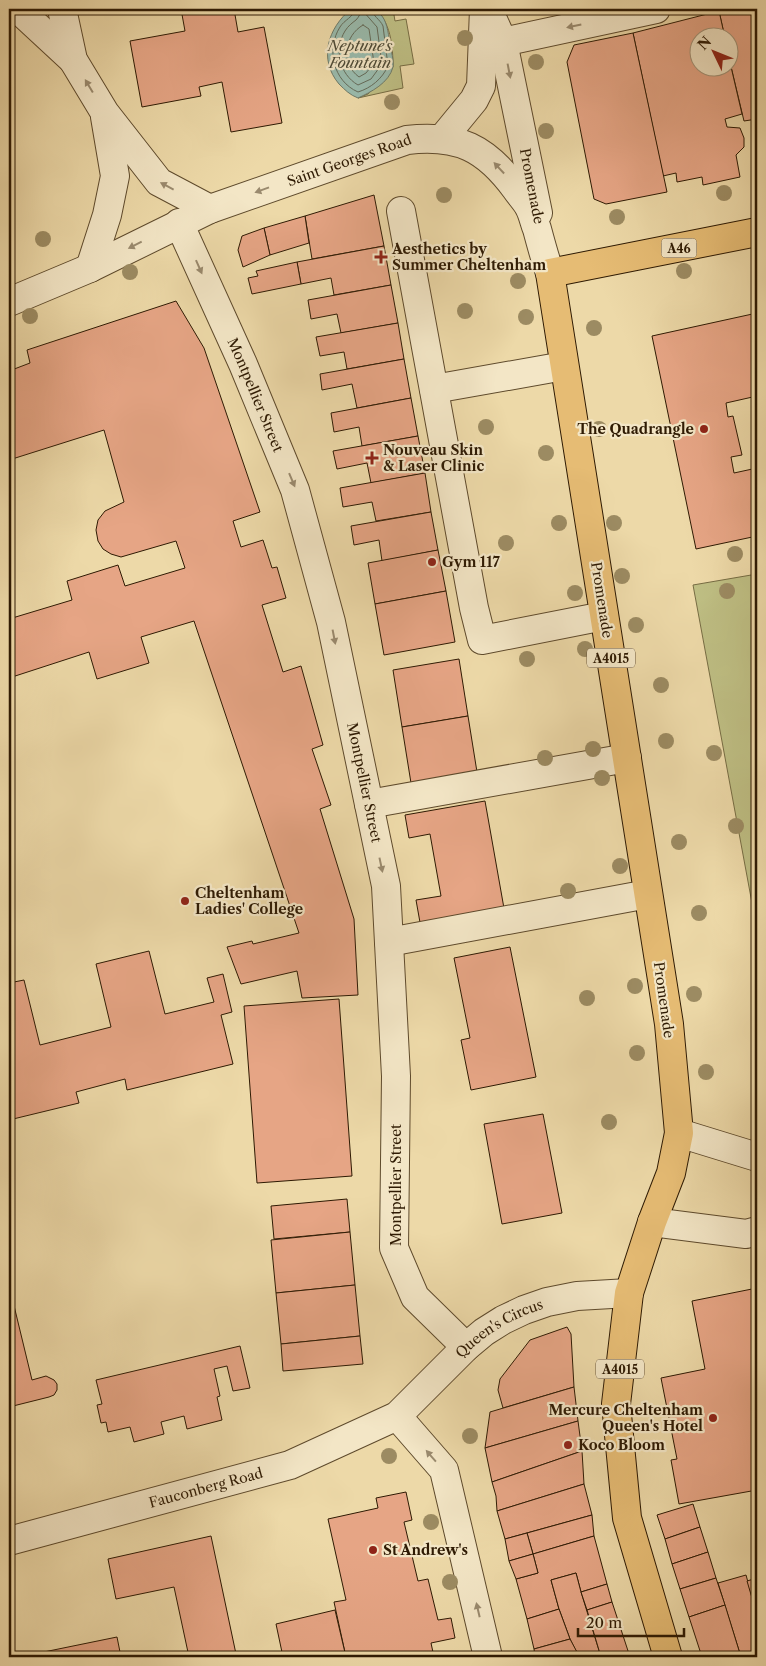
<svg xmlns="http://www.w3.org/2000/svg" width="766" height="1666" font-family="'Libre Caslon Text',serif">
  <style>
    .green { fill: #bebe83; stroke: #766c43 }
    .water { fill: #99baac; stroke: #6e7a68 }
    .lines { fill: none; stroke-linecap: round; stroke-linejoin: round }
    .shore { stroke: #646a58; stroke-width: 1 }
    .building { fill: #e6a585; stroke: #2e1a03 }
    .minor-casing { stroke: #5e4a2c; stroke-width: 30 }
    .major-casing { stroke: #2e1a03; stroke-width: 30 }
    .minor { stroke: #f3e6c6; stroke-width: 28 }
    .major { stroke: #e6bc74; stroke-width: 28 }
    .tree { fill: #9c8b62 }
    .oneway { fill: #9a8a6e }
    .poi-dot { fill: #8f2418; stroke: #f3e6c6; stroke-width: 2 }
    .labels { text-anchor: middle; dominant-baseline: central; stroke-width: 4.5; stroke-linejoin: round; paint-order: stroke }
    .shield { fill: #f3e6c6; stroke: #69573e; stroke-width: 1 }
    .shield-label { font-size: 12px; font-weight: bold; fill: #2e1a03 }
    .street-label { font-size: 14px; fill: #2e1a03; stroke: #f3e6c6 }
    .poi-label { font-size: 14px; font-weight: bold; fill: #2e1a03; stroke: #f3e6c6; text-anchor: start }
    .water-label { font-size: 15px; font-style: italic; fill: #4e4a36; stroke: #f3e6c6 }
  </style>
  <rect width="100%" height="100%" fill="#edd9a8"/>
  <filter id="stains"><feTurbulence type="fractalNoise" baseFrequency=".004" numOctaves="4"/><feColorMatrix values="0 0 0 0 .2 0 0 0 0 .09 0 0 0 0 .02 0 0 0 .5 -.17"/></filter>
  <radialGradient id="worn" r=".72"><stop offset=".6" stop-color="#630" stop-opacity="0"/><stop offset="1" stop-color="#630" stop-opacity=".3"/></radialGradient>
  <g class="green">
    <path d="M373 9H393L395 21 406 19 414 64 400 66 403 88 358 98 368 94 393 67C393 48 391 19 373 9Z"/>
    <path d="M757 574V930L693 585Z"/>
  </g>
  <path class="water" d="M351 9C383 6 386 16 390 44 391 51 394 60 393 67 389 83 371 92 358 98 350 95 345 90 339 84 318 59 328 28 351 9Z"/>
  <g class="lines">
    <g class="shore">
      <path d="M355 9C354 17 344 20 340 27 326 49 333 81 358 92 371 88 382 79 388 66L383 26C380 19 372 16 372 9"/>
      <path d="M363 11 377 27 382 64 371 79 358 85C339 74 334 49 345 31 348 26 352 23 356 20 359 17 360 13 363 11Z"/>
      <path d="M363 25 369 29 374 63 366 73 359 77C340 63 344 36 363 25Z"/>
    </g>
  </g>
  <g class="building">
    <path d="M181 9H234L238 32 264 27 282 123 231 132 222 82 199 87 201 96 142 107 130 41 185 31Z"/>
    <path d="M727 9H757V119L744 121 728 54V38H725L719 11Z"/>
    <path d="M719 11 725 38H698V68H728V54L742 114 725 119 727 127 740 128 744 138V147L736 155 740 177 703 185 702 177 677 182 676 173 663 176 633 33Z"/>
    <path d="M633 33 667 192 606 204 594 199 567 62 574 45Z"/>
    <path d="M374 195 384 246 312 259 305 216Z"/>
    <path d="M305 216 309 243 270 255 264 228Z"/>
    <path d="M264 228 270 255 243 267 238 250 242 236Z"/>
    <path d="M384 246 391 285 334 295 331 278 301 284 297 262Z"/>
    <path d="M297 262 301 284 252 294 248 278 258 276 256 271Z"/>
    <path d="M391 285 398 323 341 333 337 314 311 319 308 300Z"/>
    <path d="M176 301 204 348 260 512 233 521 241 547 263 540 272 568 277 567 286 598 262 605 283 672 301 666 323 745 312 749 331 805 320 809 354 919 358 995 302 998 297 971 241 984 227 947 252 941 253 944 299 933 194 621 141 637 149 663 97 679 89 652 9 678V619L72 600 67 581 118 565 125 586 185 568 176 541 121 557 111 554 103 549 98 541 96 530 98 520 105 511 124 502 104 430 9 460V371L30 363 27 350Z"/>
    <path d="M757 313V396L726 403 728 417 733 416 742 455 731 457 734 473 757 468V536L696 549 652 336Z"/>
    <path d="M398 323 404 359 347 369 344 352 320 356 316 337Z"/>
    <path d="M404 359 411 398 357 408 352 384 322 390 320 374Z"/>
    <path d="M411 398 418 436 362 446 359 427 334 432 331 413Z"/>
    <path d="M418 436 425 473 371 483 367 463 337 469 333 451Z"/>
    <path d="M425 473 431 512 376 521 372 502 343 507 340 488Z"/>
    <path d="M431 512 438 550 382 561 379 540 354 545 351 526Z"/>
    <path d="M438 550 446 591 375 604 368 563Z"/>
    <path d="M446 591 455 642 384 655 375 604Z"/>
    <path d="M459 659 468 716 402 727 393 670Z"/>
    <path d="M468 716 477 772 411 783 402 727Z"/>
    <path d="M485 801 505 914 421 928 416 900 441 896 430 834 409 838 405 815Z"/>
    <path d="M510 947 536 1077 471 1090 461 1040 470 1038 454 958Z"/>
    <path d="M149 951 165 1014 214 1002 207 978 223 974 232 1012 221 1015 233 1064 127 1090 125 1079 76 1092 79 1103 9 1120V983L24 980 40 1045 111 1027 96 964Z"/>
    <path d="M339 999 352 1176 257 1183 244 1006Z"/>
    <path d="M543 1114 562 1213 502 1224 484 1124Z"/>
    <path d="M347 1199 350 1232 274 1239 271 1206Z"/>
    <path d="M350 1232 355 1285 276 1293 271 1240Z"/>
    <path d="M9 1285 32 1380 46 1376 54 1380 57 1384V1390L54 1395 49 1397 9 1407Z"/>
    <path d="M355 1285 360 1336 281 1344 276 1293Z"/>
    <path d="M757 1288V1490L679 1504 671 1460 677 1459 661 1378 705 1369 692 1301Z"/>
    <path d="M567 1327 571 1334 574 1387 503 1408 498 1390 500 1379 530 1340Z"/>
    <path d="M360 1336 363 1364 283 1371 281 1344Z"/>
    <path d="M240 1346 250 1388 233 1391 227 1366 214 1369 220 1396 217 1397 222 1420 187 1429 184 1416 161 1422 164 1434 134 1442 130 1427 108 1432 106 1422 101 1423 97 1405 102 1404 96 1380Z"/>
    <path d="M574 1387 578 1421 485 1448 490 1412Z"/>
    <path d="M578 1421 582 1451 492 1482 485 1448Z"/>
    <path d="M582 1451 584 1484 497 1511 496 1496 492 1482Z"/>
    <path d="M584 1484 592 1515 505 1539 497 1511Z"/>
    <path d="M406 1492 412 1520 404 1522 418 1581 428 1579 438 1620 451 1618 455 1638 431 1643 434 1657H346L334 1602 346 1600 328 1519 378 1508 376 1498Z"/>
    <path d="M693 1504 700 1527 665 1539 657 1515Z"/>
    <path d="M592 1515 594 1536 533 1554 527 1533Z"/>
    <path d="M700 1527 708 1552 672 1564 665 1539Z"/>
    <path d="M527 1533 533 1554 509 1561 505 1539Z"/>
    <path d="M211 1536 236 1654 222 1657H189L174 1587 116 1599 108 1559Z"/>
    <path d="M594 1536 607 1584 581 1592 576 1573 551 1580 559 1609 527 1619 516 1579 538 1573 533 1554Z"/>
    <path d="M708 1552 716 1578 680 1589 672 1564Z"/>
    <path d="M533 1554 538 1573 516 1579 509 1561Z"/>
    <path d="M576 1573 581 1592 601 1657H579L570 1639 559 1609 551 1580Z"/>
    <path d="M746 1575 757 1615V1653L741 1657 718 1583Z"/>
    <path d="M716 1578 725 1605 689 1617 680 1589Z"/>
    <path d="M757 1578V1615L747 1581Z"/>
    <path d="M607 1584 612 1602 587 1610 581 1592Z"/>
    <path d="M612 1602 630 1657H601L587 1610Z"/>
    <path d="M725 1605 741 1657H702L689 1617Z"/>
    <path d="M559 1609 570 1639 534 1649 527 1619Z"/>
    <path d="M335 1610 346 1657H283L276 1624Z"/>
    <path d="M117 1637 121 1657H35L34 1654Z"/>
    <path d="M570 1639 578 1654 566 1657H535L534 1649Z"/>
  </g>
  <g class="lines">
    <g class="minor-casing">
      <g id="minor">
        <path d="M18 9 73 60"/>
        <path d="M62 9 73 60 105 113 159 182 210 209"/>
        <path d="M488 9 503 42 538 213"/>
        <path d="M503 42 656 9"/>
        <path d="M442 139 474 100 481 86 484 9"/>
        <path d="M401 211 474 608 482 640 604 616"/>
        <path id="s1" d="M179 223 243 364 295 490 331 622 386 886 396 1076 394 1248 415 1297 466 1347"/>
        <path d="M90 268 107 215 115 176 105 117"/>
        <path id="s2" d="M9 302 90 268 210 209 407 140C458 134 486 148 516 189 520 195 526 201 529 207 533 214 534 222 537 229 541 244 545 259 550 273"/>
        <path d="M434 389 564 366"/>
        <path d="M369 804 627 758"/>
        <path d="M389 942 648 894"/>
        <path d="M679 1133 757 1157"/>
        <path d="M652 1222 746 1234 757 1231"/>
        <path d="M397 1416 444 1470 488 1657"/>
        <path id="s3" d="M9 1541 290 1465 397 1416 466 1347 484 1332 503 1320 524 1310 547 1302 577 1296 629 1293"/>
      </g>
    </g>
    <g class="major-casing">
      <path id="major" d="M668 1657 627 1518 616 1404 629 1293 652 1222 671 1173 679 1133 669 1024 550 273 757 232"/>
    </g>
    <use href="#minor" class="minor"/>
    <use href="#major" class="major"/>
  </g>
  <g class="tree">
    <circle cx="465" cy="38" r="8"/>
    <circle cx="536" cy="62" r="8"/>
    <circle cx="392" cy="102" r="8"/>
    <circle cx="546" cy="131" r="8"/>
    <circle cx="724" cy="193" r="8"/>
    <circle cx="444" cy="195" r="8"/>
    <circle cx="617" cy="217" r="8"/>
    <circle cx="43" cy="239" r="8"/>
    <circle cx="684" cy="271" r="8"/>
    <circle cx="130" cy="272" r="8"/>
    <circle cx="518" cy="281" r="8"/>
    <circle cx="465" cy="311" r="8"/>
    <circle cx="30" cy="316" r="8"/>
    <circle cx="526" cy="317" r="8"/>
    <circle cx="594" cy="328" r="8"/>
    <circle cx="486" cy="427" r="8"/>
    <circle cx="599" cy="429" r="8"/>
    <circle cx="546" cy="453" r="8"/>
    <circle cx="559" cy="523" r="8"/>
    <circle cx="614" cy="523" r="8"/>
    <circle cx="506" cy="543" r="8"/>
    <circle cx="735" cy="554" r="8"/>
    <circle cx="622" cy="576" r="8"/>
    <circle cx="727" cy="591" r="8"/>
    <circle cx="575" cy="593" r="8"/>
    <circle cx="636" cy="625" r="8"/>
    <circle cx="585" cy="649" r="8"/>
    <circle cx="527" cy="659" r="8"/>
    <circle cx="661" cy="685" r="8"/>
    <circle cx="666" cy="741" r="8"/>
    <circle cx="593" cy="749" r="8"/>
    <circle cx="714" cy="753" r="8"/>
    <circle cx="545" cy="758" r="8"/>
    <circle cx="602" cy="778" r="8"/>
    <circle cx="736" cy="826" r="8"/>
    <circle cx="679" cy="842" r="8"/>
    <circle cx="620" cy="866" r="8"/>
    <circle cx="568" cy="891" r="8"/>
    <circle cx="699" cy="913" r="8"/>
    <circle cx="635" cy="986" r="8"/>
    <circle cx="694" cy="994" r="8"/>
    <circle cx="587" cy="998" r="8"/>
    <circle cx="637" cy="1053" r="8"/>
    <circle cx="706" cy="1072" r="8"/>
    <circle cx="609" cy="1122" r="8"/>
    <circle cx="470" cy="1436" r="8"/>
    <circle cx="389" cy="1456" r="8"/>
    <circle cx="431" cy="1522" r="8"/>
    <circle cx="450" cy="1582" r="8"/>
  </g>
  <defs><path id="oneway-solid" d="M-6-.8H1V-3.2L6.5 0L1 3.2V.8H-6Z" transform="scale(1.25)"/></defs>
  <g class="oneway">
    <use href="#oneway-solid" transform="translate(574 26) rotate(168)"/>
    <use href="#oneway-solid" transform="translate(509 71) rotate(79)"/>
    <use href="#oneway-solid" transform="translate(89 86) rotate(-121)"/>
    <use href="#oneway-solid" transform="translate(499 168) rotate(-133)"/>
    <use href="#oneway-solid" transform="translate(167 186) rotate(-152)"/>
    <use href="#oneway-solid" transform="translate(262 190) rotate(160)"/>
    <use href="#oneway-solid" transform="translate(135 245) rotate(153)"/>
    <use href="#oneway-solid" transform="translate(199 267) rotate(66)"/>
    <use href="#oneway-solid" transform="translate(292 480) rotate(67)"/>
    <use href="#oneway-solid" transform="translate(334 637) rotate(79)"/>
    <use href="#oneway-solid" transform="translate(381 865) rotate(78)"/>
    <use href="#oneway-solid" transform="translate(431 1456) rotate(-131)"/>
    <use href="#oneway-solid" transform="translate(478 1610) rotate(-103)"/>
  </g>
  <g class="poi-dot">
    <path d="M378.5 249.5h5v5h5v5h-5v5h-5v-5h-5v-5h5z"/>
    <circle cx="704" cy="429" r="5"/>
    <path d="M369.5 450.5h5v5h5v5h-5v5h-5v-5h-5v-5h5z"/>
    <circle cx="432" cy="562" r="5"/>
    <circle cx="185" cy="901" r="5"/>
    <circle cx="713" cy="1418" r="5"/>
    <circle cx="568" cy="1445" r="5"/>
    <circle cx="373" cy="1550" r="5"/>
  </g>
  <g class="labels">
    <g class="shield">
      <rect x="661.5" y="238.5" width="35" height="19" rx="4"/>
      <rect x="587" y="648.5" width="48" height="19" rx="4"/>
      <rect x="596" y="1359.5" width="48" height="19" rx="4"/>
    </g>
    <g class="shield-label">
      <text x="679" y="248">A46</text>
      <text x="611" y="658">A4015</text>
      <text x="620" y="1369">A4015</text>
    </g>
    <g class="street-label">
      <text stroke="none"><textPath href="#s2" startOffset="369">Saint Georges Road</textPath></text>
      <text transform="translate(532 186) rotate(79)">Promenade</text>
      <text stroke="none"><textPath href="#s1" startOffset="188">Montpellier Street</textPath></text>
      <text transform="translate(602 600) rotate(81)">Promenade</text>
      <text stroke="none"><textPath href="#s1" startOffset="592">Montpellier Street</textPath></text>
      <text transform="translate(664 1000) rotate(82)">Promenade</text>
      <text transform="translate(396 1185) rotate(-90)">Montpellier Street</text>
      <text stroke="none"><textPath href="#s3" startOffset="545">Queen's Circus</textPath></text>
      <text stroke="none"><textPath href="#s3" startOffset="204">Fauconberg Road</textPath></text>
    </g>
    <g class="poi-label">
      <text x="392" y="249">Aesthetics by<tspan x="392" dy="16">Summer Cheltenham</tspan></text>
      <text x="694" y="429" text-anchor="end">The Quadrangle</text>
      <text x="383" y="450">Nouveau Skin<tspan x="383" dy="16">&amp; Laser Clinic</tspan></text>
      <text x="442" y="562">Gym 117</text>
      <text x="195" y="893">Cheltenham<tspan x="195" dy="16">Ladies' College</tspan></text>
      <text x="703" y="1410" text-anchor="end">Mercure Cheltenham<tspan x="703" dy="16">Queen's Hotel</tspan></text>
      <text x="578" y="1445">Koco Bloom</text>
      <text x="383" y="1550">St Andrew's</text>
    </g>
    <g class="water-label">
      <text x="360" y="45">Neptune's<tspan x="360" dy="17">Fountain</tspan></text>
    </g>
  </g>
  <rect width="766" height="1666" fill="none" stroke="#edd9a8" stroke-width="30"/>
  <rect x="10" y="10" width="746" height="1646" fill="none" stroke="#2e1a03" stroke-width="2.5"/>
  <rect x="15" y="15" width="736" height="1636" fill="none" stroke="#2e1a03"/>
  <g transform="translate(714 52) rotate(313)"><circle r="24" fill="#f3e6c6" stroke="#a49478"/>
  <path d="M0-4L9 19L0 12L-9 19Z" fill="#8f2418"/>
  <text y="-8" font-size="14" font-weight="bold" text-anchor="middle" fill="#2e1a03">N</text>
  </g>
  <path d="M578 1628v8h106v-8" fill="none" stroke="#2e1a03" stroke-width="2.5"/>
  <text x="586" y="1628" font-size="15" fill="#2e1a03" stroke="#f3e6c6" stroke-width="4" paint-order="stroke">20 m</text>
  <rect width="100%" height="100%" filter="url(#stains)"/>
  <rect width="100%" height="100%" fill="url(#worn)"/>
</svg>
